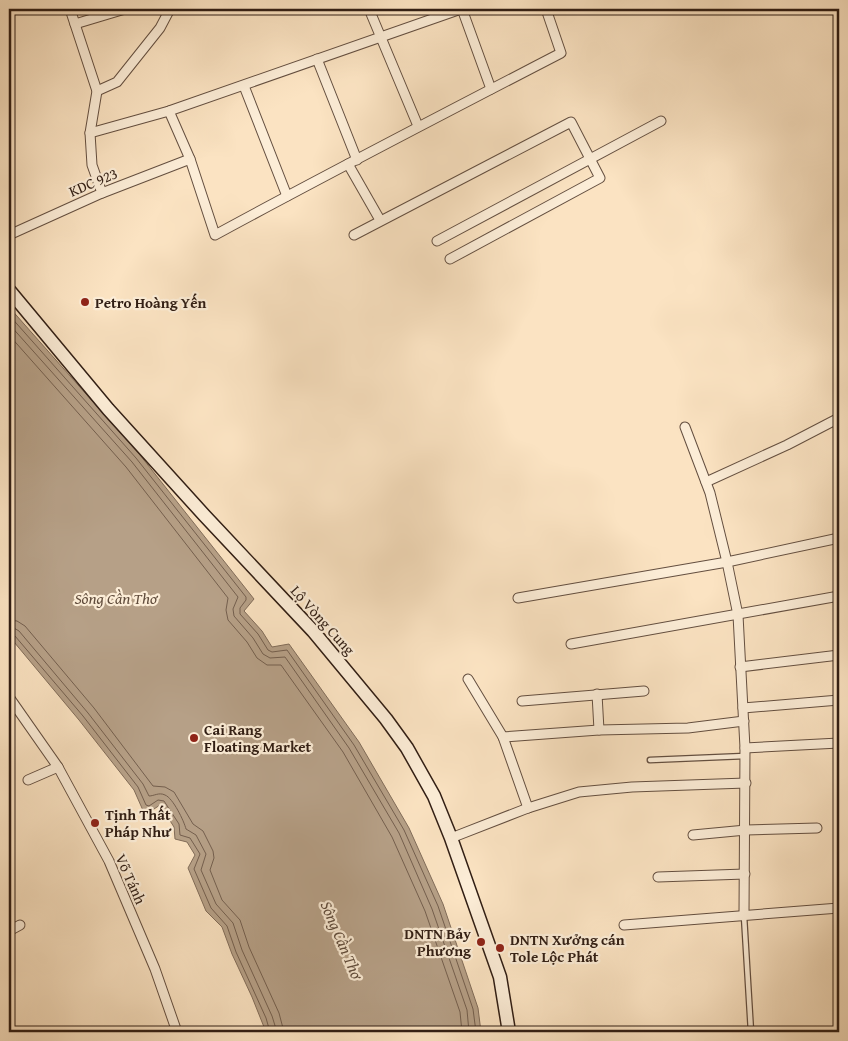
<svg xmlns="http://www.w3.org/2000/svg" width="848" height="1041" font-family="'Gentium Book Plus',serif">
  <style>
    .water { fill: #b6a087; stroke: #816c59 }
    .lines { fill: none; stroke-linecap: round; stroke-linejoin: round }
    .shore { stroke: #745f4e; stroke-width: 1 }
    .lane-casing { stroke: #644f40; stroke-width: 7 }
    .street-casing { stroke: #644f40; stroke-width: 11 }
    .secondary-casing { stroke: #311e14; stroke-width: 15 }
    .lane { stroke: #fcedd7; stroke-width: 4.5 }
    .street { stroke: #fcedd7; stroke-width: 9 }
    .secondary { stroke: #fcedd7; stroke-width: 12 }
    .poi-dot { fill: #8f2418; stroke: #fcedd7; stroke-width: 2 }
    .labels { text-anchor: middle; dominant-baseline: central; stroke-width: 4.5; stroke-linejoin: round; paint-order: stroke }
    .street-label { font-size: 15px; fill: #311e14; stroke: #fcedd7 }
    .poi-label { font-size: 15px; font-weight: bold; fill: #311e14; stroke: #fcedd7; text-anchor: start }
    .water-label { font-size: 16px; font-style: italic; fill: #604c3c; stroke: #fcedd7 }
  </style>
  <rect width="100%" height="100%" fill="#fbe3c2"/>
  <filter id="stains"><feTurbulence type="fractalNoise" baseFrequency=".004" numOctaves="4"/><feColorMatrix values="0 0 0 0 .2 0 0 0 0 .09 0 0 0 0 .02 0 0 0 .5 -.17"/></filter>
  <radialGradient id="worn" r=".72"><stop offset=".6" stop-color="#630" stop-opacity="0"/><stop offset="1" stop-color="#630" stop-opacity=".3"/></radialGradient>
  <path class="water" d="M9 307 140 455 254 599 244 611 262 631 272 647 289 644 359 742 409 828 443 904 478 1008 481 1032H266L252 997 232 954 222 927 206 911 188 868 195 855 187 842 175 839 174 827 160 805 145 815 134 790 79 720 9 636Z"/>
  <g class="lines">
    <g class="shore">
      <path d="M9 315 136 458 246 597V600L240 608V614L258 634 268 650 272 652 287 650 354 745 404 830 438 906 473 1009 476 1032"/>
      <path d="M9 324 132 462 238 597 233 609 234 616 253 638 263 654 270 658 285 657 349 748 399 833 432 909 467 1010 469 1032"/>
      <path d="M9 335 126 467 228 598 226 610 228 620 247 642 257 658 267 665H281L343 752 392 837 425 911 460 1012 462 1032"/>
      <path d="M9 620 17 621 25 626 94 708 153 786 165 787 174 792 193 824 203 831 213 851 214 858 210 870 222 900 240 920 249 947 279 1013 284 1032"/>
      <path d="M9 627 14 628 19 631 88 713 143 784 149 796C154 796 159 792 165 795 173 798 184 821 186 829L196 835 206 854 201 870 216 904 233 923 242 950 272 1016 277 1032"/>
      <path d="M9 634 15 636 83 716 138 787 146 805 149 806 158 800 164 801 179 824 180 835 190 838 200 854 194 869 211 908 227 926 236 952 266 1018 270 1032"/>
    </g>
    <g class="lane-casing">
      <g id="lane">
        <path d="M650 760 745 756"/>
        <path d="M744 916 751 1032"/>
      </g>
    </g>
    <g class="street-casing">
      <g id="street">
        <path d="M70 9 97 91 90 133 92 165 102 193"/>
        <path d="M369 9 418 126"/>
        <path d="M462 9 491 89"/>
        <path d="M75 24 125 9"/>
        <path d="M317 59 357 160"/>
        <path d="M244 86 287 196"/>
        <path d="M97 91 117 82 160 28 170 9"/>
        <path d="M169 111 190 159 215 235C329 173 445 113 561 53L546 9"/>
        <path d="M90 133 169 111 461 9"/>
        <path d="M348 164 380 220"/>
        <path d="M9 235 102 193 190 159"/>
        <path d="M354 235 571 122 600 178 450 259"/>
        <path d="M437 241 661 121"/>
        <path d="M685 427 710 493 727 562 738 615 745 748 744 914"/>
        <path d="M706 482 787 445 839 418"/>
        <path d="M518 598 727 562 839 538"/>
        <path d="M571 644 839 596"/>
        <path d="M740 667 839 655"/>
        <path d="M468 679 503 737 528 808"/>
        <path d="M597 694 599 730"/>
        <path d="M9 697 58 767 109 861 155 969 177 1032"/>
        <path d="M522 701 644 691"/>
        <path d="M743 708 839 700"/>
        <path d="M503 737 599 730 688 728 744 721"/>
        <path d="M745 748 839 743"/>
        <path d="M28 780 58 767"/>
        <path d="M693 835 746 830 817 828"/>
        <path d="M451 838 528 808 579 792 632 787 746 783"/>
        <path d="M658 877 745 874"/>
        <path d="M624 925 839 908"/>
        <path d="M9 931 20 925"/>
      </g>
    </g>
    <g class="secondary-casing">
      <path id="secondary" d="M9 290 108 409 204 515 313 631 386 719 407 748 434 796 451 838 500 977 509 1032"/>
    </g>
    <use href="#lane" class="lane"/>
    <use href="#street" class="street"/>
    <use href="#secondary" class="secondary"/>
  </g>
  <g class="poi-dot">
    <circle cx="85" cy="302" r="5"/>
    <circle cx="194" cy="738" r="5"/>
    <circle cx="95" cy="823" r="5"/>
    <circle cx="481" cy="942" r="5"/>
    <circle cx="500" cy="948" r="5"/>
  </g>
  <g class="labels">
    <g class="street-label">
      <text transform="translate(93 182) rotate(-23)">KDC 923</text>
      <text transform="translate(323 620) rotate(48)">Lộ Vòng Cung</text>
      <text transform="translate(131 879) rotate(66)">Võ Tánh</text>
    </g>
    <g class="poi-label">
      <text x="95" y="302">Petro Hoàng Yến</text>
      <text x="204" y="729">Cai Rang<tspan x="204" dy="17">Floating Market</tspan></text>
      <text x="105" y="814">Tịnh Thất<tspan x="105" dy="17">Pháp Như</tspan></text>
      <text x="471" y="933" text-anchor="end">DNTN Bảy<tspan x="471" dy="17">Phương</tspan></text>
      <text x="510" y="939">DNTN Xưởng cán<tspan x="510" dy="17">Tole Lộc Phát</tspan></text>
    </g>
    <g class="water-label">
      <text x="116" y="598">Sông Cần Thơ</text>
      <text transform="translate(342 940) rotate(67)">Sông Cần Thơ</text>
    </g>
  </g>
  <rect width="848" height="1041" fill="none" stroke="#fbe3c2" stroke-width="30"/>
  <rect x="10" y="10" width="828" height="1021" fill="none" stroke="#311e14" stroke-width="2.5"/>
  <rect x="15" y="15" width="818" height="1011" fill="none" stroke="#311e14"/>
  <rect width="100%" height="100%" filter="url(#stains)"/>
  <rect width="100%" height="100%" fill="url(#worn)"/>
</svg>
